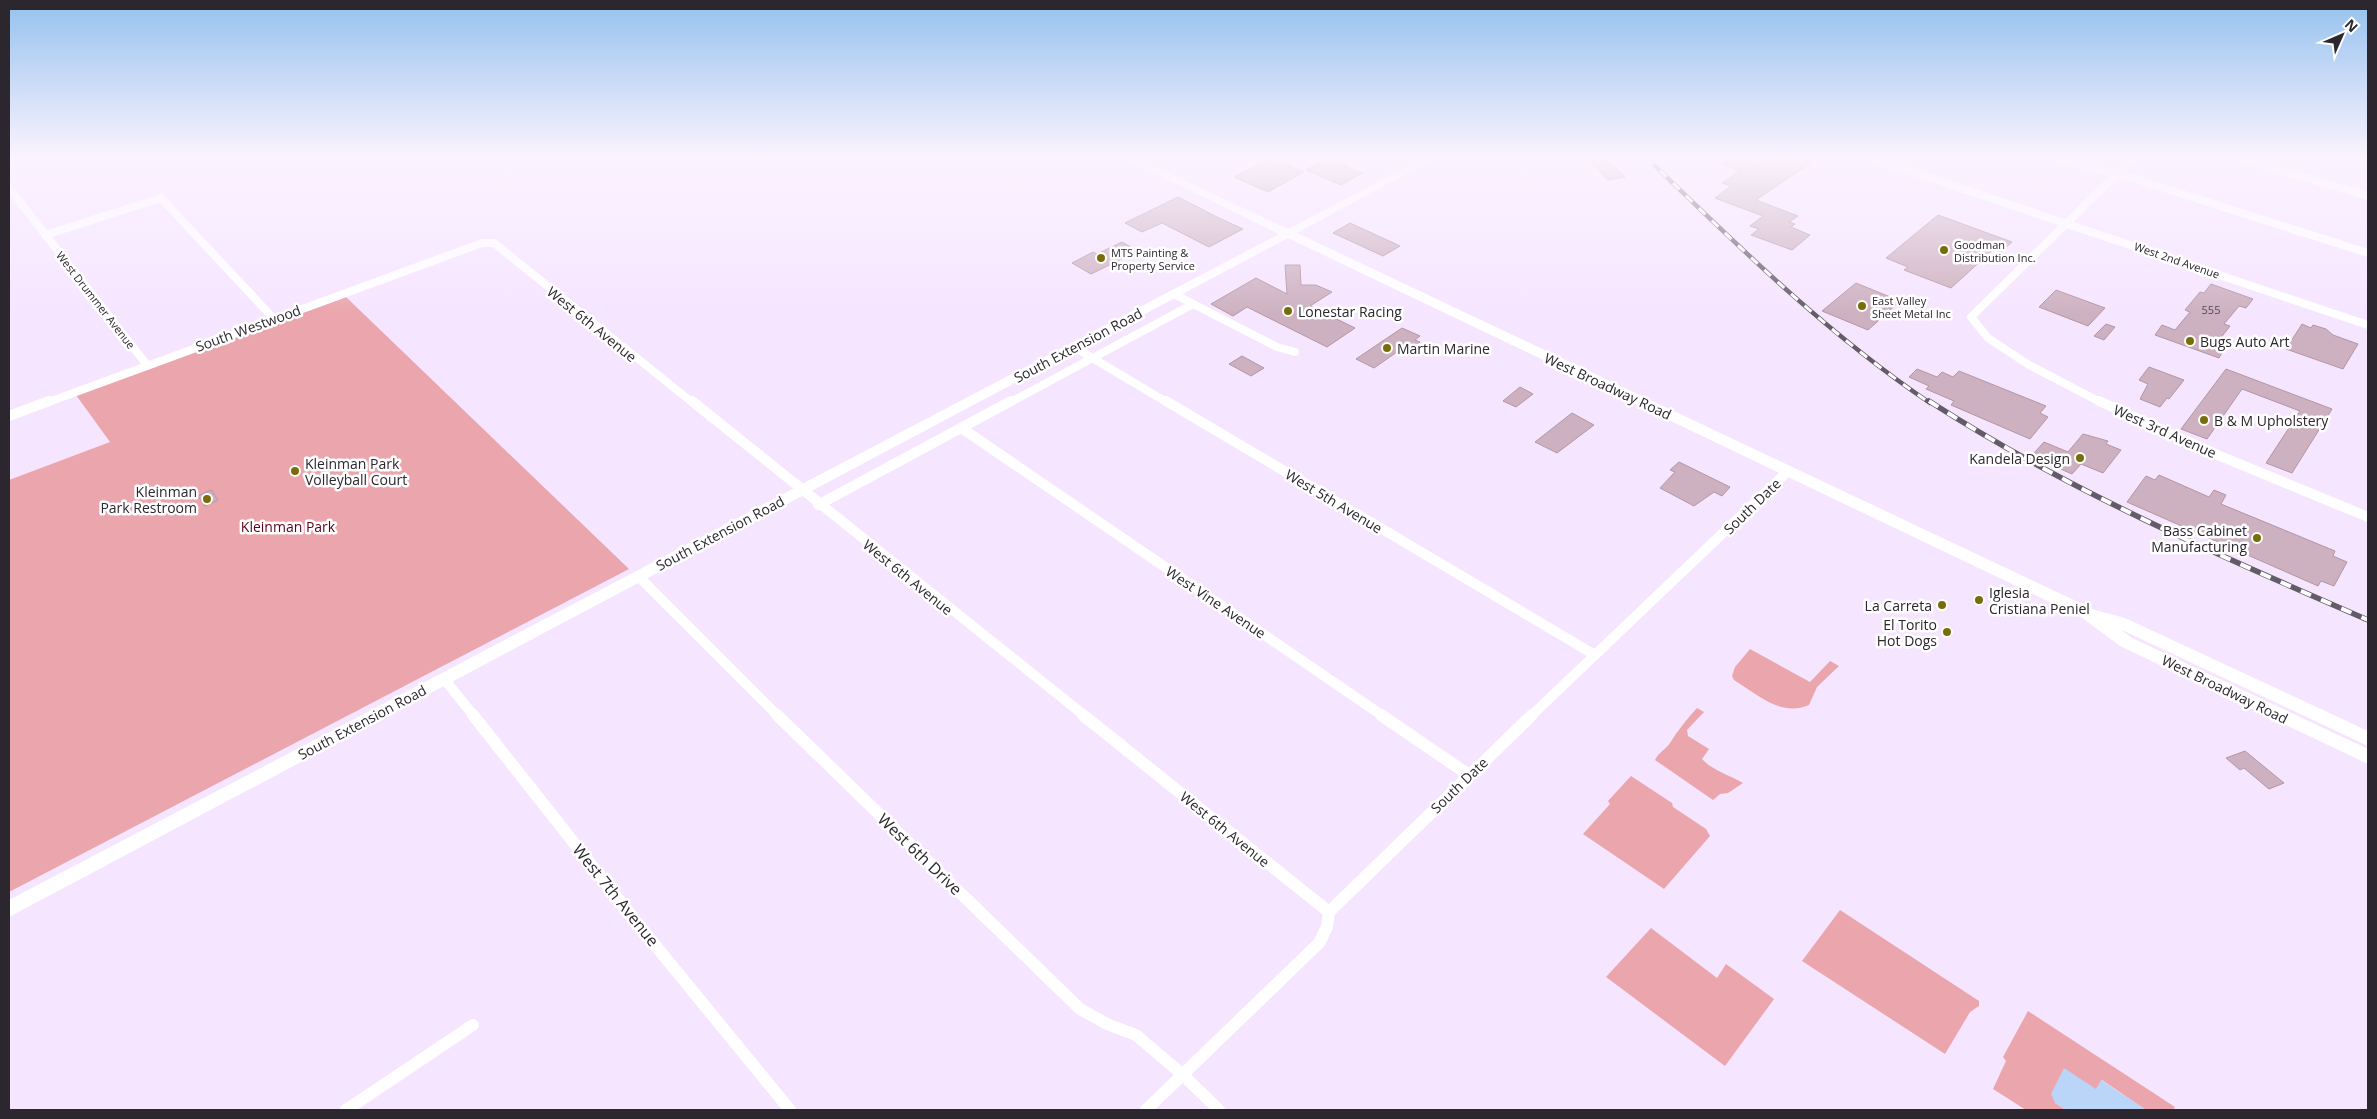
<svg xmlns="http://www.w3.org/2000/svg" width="2377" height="1119" font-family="'Open Sans',sans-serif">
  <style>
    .green { fill: #eaa6ac }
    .water { fill: #bad5f8 }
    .building { fill: #ceb1c1; stroke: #b296a5 }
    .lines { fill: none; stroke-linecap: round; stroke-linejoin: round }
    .street-far2 { stroke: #fff; stroke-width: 8 }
    .street-far1 { stroke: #fff; stroke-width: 10 }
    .street { stroke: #fff; stroke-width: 12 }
    .secondary { fill: #fff; fill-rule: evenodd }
    .rail-far1-casing { stroke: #645b68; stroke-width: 4.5 }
    .rail-casing { stroke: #645b68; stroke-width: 5.5 }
    .rail-far1 { stroke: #fff; stroke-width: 3; stroke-dasharray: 9; stroke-linecap: butt }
    .rail { stroke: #fff; stroke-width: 4; stroke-dasharray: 11; stroke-linecap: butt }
    .poi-dot { fill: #786d08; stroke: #fff; stroke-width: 2 }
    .labels { text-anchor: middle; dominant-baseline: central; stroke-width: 5; stroke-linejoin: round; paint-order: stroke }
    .far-poi-label { font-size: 11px; fill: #2c262f; stroke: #fff; text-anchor: start }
    .far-street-label { font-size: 11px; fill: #2c262f; stroke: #fff }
    .number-label { font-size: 11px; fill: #544954 }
    .poi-label { font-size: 14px; fill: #2c262f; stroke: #fff; text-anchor: start }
    .street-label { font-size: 14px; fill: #2c262f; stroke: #fff }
    .park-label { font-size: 14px; fill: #5d001b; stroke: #fff }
    .near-street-label { font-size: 16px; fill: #2c262f; stroke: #fff }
  </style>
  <rect width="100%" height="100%" fill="#f6e5ff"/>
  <g class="green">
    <path d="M346 297 629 569 9 892V480L110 442 76 395Z"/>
    <path d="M1750 649 1810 682 1830 661 1839 666 1817 687 1809 705C1781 717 1758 695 1734 680L1732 676 1735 667Z"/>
    <path d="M1697 708 1704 712 1687 730 1688 736 1709 749 1702 759C1713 771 1730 775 1743 783L1728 793 1720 794 1713 800 1655 760C1659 752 1666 749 1670 743 1678 730 1687 719 1697 708Z"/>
    <path d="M1631 776 1672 803 1673 807 1706 829 1710 836 1664 889 1583 834 1610 804 1608 801Z"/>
    <path d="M1840 910 1979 1001V1006L1970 1012 1945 1054 1802 961Z"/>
    <path d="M1651 928 1717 978 1726 964 1774 999 1725 1066 1606 977Z"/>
    <path d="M2028 1011 2175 1107 2173 1110H2146L2102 1080 2096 1089 2055 1103 2066 1110H2026L1993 1089 2006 1061 2003 1057Z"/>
  </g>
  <path class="water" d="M2064 1068 2096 1089 2101 1080 2146 1110H2066L2055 1103 2051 1094Z"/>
  <g class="building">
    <path d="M1271 158 1304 172 1268 192 1234 177Z"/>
    <path d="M1586 158H1605L1625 177 1608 180Z"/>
    <path d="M1708 158H1745L1756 162 1757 158H1818L1756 200 1798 216 1789 222 1795 224 1791 227 1810 235 1792 250 1751 235 1759 229 1750 226 1763 216 1715 198 1731 186 1722 183 1740 171Z"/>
    <path d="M1328 159 1362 173 1341 185 1306 170Z"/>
    <path d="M1178 197 1219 218 1243 229 1209 247 1162 223 1142 232 1125 223Z"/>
    <path d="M1938 215 2012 242 2001 252 1994 249 1951 288 1904 270 1908 267 1886 258Z"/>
    <path d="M1350 223 1400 246 1383 256 1333 233Z"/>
    <path d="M1122 242 1138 251 1091 274 1072 263 1093 252 1097 254Z"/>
    <path d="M1285 265H1300L1301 285H1316L1332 292 1310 306 1355 328 1327 347 1247 307 1233 316 1211 304 1256 278 1287 294Z"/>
    <path d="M1856 283 1900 301 1868 330 1822 311Z"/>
    <path d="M2211 284 2253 299 2246 308 2239 306 2224 324 2230 326 2216 344 2225 347 2219 358 2155 335 2162 325 2175 330 2190 312 2185 310 2200 292 2204 293Z"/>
    <path d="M2056 290 2105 308 2088 326 2039 307Z"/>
    <path d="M2106 324 2115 327 2104 340 2094 336Z"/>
    <path d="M2302 324 2311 328 2313 325 2326 329 2333 335 2358 344 2343 369 2286 349Z"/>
    <path d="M1402 328 1420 336 1415 340 1420 342 1410 350 1404 347 1374 368 1356 359Z"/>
    <path d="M1242 356 1264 368 1251 376 1229 364Z"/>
    <path d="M2149 367 2184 380 2169 399 2167 398 2160 407 2140 399 2148 384 2139 380Z"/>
    <path d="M1917 369 1937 377 1942 372 1953 377 1959 371 2046 406 2040 413 2048 417 2030 439 1951 405 1954 401 1926 389 1929 386 1909 377Z"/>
    <path d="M2226 369 2332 409 2292 473 2266 463 2300 411 2242 389 2207 439 2181 429Z"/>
    <path d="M1520 387 1533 394 1516 407 1503 401Z"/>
    <path d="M1572 413 1594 425 1557 453 1535 442Z"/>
    <path d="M2083 434 2108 441 2106 444 2121 450 2103 473 2081 464 2072 474 2054 466 2057 463 2034 453 2044 442 2068 452Z"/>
    <path d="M1679 462 1730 487 1722 496 1714 492 1694 506 1660 488 1675 472 1670 470Z"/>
    <path d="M2159 475 2209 497 2214 490 2226 495 2221 504 2335 551 2333 556 2347 562 2334 586 2321 581 2318 586 2127 502 2146 476 2155 480Z"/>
    <path d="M211 490 218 500 205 506 198 496Z"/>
    <path d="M2245 751 2284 783 2269 789 2244 768 2240 770 2226 758Z"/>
  </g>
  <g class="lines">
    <g class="street-far2">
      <path d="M1871 158 2368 325"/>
      <path d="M2055 158 2132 178 2368 253"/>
      <path d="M2239 158 2368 196"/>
      <path d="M9 188 147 365"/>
      <path d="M45 235 161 198 274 319"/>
      <path d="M1174 294 1277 347 1295 352"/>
      <path d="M1074 347 1168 403"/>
      <path d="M46 403 482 243H494L693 403"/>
      <path d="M1009 403 1193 304"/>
      <path d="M2102 403 2029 365 1988 338 1971 317 2133 158"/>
    </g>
    <g class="street-far1">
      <path d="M692 401 1085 716"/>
      <path d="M1166 401 1595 655"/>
      <path d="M2099 401 2220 456 2368 517"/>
      <path d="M9 416 49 401"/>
      <path d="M963 429 1383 716"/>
      <path d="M818 505 1011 401"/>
      <path d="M638 576 778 716"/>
      <path d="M444 679 474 716"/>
      <path d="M1531 716 1788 471"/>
    </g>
    <g class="street">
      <path d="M473 715 646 934 790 1110"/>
      <path d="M777 715 1080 1009 1107 1024 1136 1035 1183 1075 1219 1110"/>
      <path d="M1083 715 1329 912"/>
      <path d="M1381 715 1469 775"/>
      <path d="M346 1110 473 1025"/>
      <path d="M1146 1110 1319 943 1327 927 1329 912 1532 715"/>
    </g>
    <path class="secondary" d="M1124 158H1137L1288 229 1424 158H1436L1297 233 2095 610 2125 618 2368 731V746L2120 629 2132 638 2368 749V764L2120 646 2081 617 1288 238 9 917V900L1279 234Z"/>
    <g class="rail-far1-casing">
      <path id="rail-far1" d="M1647 158C1738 246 1825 332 1930 403"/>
    </g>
    <g class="rail-casing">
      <path id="rail" d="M1929 401C2067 490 2218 555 2368 620"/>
    </g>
    <use href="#rail-far1" class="rail-far1"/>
    <use href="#rail" class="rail"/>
  </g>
  <linearGradient id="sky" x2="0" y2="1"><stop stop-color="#95c1ee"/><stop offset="0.5" stop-color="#fbf3ff"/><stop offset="1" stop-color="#fbf3ff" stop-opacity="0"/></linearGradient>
  <rect width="2377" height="314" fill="url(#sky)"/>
  <g class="poi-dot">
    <circle cx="1944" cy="250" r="5"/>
    <circle cx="1101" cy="258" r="5"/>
    <circle cx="1862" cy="306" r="5"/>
    <circle cx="1288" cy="311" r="5"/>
    <circle cx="2190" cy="341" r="5"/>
    <circle cx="1387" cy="348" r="5"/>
    <circle cx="2204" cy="420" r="5"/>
    <circle cx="2080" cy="458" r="5"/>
    <circle cx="295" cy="471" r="5"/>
    <circle cx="207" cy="499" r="5"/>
    <circle cx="2257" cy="538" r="5"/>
    <circle cx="1979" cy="600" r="5"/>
    <circle cx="1942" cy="605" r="5"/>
    <circle cx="1947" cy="632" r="5"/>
  </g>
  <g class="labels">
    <g class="far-poi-label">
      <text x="1954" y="244">Goodman<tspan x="1954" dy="13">Distribution Inc.</tspan></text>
      <text x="1111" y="252">MTS Painting &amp;<tspan x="1111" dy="13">Property Service</tspan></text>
      <text x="1872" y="300">East Valley<tspan x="1872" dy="13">Sheet Metal Inc</tspan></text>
    </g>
    <g class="far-street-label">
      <text transform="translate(2177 260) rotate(19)">West 2nd Avenue</text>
      <text transform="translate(96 300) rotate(52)">West Drummer Avenue</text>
    </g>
    <g class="number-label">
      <text x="2211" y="309">555</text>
    </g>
    <g class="poi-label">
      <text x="1298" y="311">Lonestar Racing</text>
      <text x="2200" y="341">Bugs Auto Art</text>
      <text x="1397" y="348">Martin Marine</text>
      <text x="2214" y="420">B &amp; M Upholstery</text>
      <text x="2070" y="458" text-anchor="end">Kandela Design</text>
      <text x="305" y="463">Kleinman Park<tspan x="305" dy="16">Volleyball Court</tspan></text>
      <text x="197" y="491" text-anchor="end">Kleinman<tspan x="197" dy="16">Park Restroom</tspan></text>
      <text x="2247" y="530" text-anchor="end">Bass Cabinet<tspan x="2247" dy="16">Manufacturing</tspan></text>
      <text x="1989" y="592">Iglesia<tspan x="1989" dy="16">Cristiana Peniel</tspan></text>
      <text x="1932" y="605" text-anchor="end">La Carreta</text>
      <text x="1937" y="624" text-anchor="end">El Torito<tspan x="1937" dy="16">Hot Dogs</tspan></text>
    </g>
    <g class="street-label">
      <text transform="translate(592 324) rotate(39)">West 6th Avenue</text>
      <text transform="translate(248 328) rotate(-20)">South Westwood</text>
      <text transform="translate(1078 345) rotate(-28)">South Extension Road</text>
      <text transform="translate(1608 386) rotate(25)">West Broadway Road</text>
      <text transform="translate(2165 431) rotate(24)">West 3rd Avenue</text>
      <text transform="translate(1334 501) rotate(31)">West 5th Avenue</text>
      <text transform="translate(1752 506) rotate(-44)">South Date</text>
      <text transform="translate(720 533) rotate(-28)">South Extension Road</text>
      <text transform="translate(908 577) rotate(39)">West 6th Avenue</text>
      <text transform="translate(1216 602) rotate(34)">West Vine Avenue</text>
      <text transform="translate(2225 689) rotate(26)">West Broadway Road</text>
      <text transform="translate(362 722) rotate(-28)">South Extension Road</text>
      <text transform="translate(1459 785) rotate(-44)">South Date</text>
      <text transform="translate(1225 829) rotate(39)">West 6th Avenue</text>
    </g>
    <g class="park-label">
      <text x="288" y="526">Kleinman Park</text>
    </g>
    <g class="near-street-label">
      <text transform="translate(920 854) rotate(44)">West 6th Drive</text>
      <text transform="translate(616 895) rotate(51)">West 7th Avenue</text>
    </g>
  </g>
  <rect width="2377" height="1119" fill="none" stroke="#2c262f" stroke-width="20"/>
  <g transform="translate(2342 35) rotate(45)" stroke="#ffffff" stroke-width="4" paint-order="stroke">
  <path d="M0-4L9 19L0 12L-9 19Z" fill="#2c262f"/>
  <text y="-8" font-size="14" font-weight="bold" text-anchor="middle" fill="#2c262f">N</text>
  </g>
</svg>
